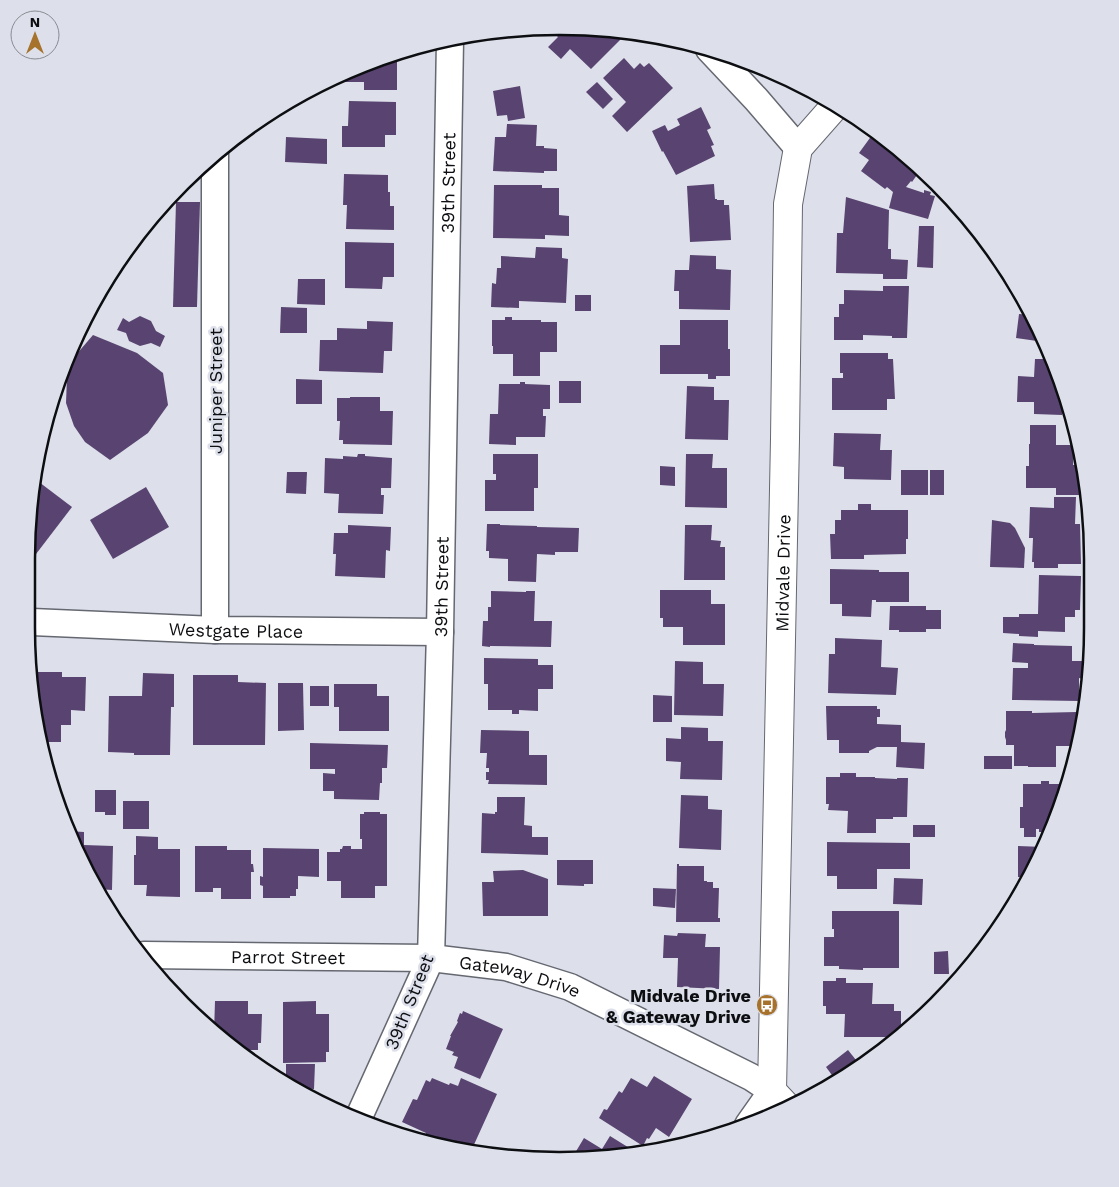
<svg xmlns="http://www.w3.org/2000/svg" width="1119" height="1187" font-family="'Work Sans',sans-serif">
  <style>
    .building { fill: #594471 }
    .lines { fill: none; stroke-linecap: round; stroke-linejoin: round }
    .minor-casing { stroke: #656871; stroke-width: 29 }
    .tertiary-casing { stroke: #656871; stroke-width: 30 }
    .minor { stroke: #fff; stroke-width: 26 }
    .tertiary { stroke: #fff; stroke-width: 28 }
    .labels { text-anchor: middle; dominant-baseline: central; stroke-width: 5; stroke-linejoin: round; paint-order: stroke }
    .street-label { font-size: 18px; fill: #0d0e11; stroke: #dde0ea }
    .poi-label { font-size: 18px; font-weight: bold; fill: #0d0e11; stroke: #dde0ea; text-anchor: end }
    .rim { fill: none; stroke: #0d0e11; stroke-width: 2.5 }
  </style>
  <rect width="100%" height="100%" fill="#dde0ea"/>
  <g class="building">
    <path d="M595 27 612 30 621 39 591 69 570 49 561 59 548 47 558 37 552 31 555 29Z"/>
    <path d="M388 55 392 54V56H389V62H397V90H364V82H341V76Z"/>
    <path d="M624 58 634 69 640 63 644 67 649 63 673 88 627 132 612 116 626 102 603 78Z"/>
    <path d="M597 82 613 99 603 109 586 92Z"/>
    <path d="M520 86 525 118 508 121 507 115 497 116 493 91Z"/>
    <path d="M349 101 396 102V135H385V147H342V126H348Z"/>
    <path d="M701 107 711 128 707 130 714 145 711 146 715 156 676 175 663 151 662 152 652 131 665 125 668 131 680 125 677 119Z"/>
    <path d="M507 124 537 125 536 146H544V148L557 149V171H544V173L493 171 495 137H506Z"/>
    <path d="M875 131 884 137 922 172 921 174 919 172 912 182 911 181 906 187 924 193V190L931 192 930 195 935 196 928 219 889 208 893 192 887 187 885 189 861 171 869 160 859 153Z"/>
    <path d="M286 137 327 139V164L285 162Z"/>
    <path d="M344 174 388 175V192H390V206H394V230L346 229 347 205H343Z"/>
    <path d="M714 184 715 199H717V200H724V205H729L731 240 690 242 687 186Z"/>
    <path d="M494 185H542V188H559V215L569 216V236L545 235V239L493 238Z"/>
    <path d="M846 197 889 210 888 249H891V259L908 260 907 279H883V274L836 273 837 233H843Z"/>
    <path d="M176 202H200L197 307H173Z"/>
    <path d="M919 226H934L933 268 917 267Z"/>
    <path d="M345 242 394 243V277H383L382 289 345 288Z"/>
    <path d="M536 247 562 248V258L568 259 566 303 519 301V308L491 307 492 283 496 284 497 268H501V256L535 258Z"/>
    <path d="M690 255 716 256V269L731 270 730 310 679 309V291H674L675 270H689Z"/>
    <path d="M298 279H325V305L297 304Z"/>
    <path d="M883 286H909L907 338H892V336L863 335V340H834V317H839V304H844V290L883 291Z"/>
    <rect x="575" y="295" width="16" height="16"/>
    <path d="M281 307 307 308V333H280Z"/>
    <path d="M1019 314 1032 315 1044 342 1016 338Z"/>
    <path d="M140 316 151 321 156 331 165 336 160 347 151 343 140 346 129 341 126 333 117 330 123 318 129 322Z"/>
    <path d="M505 317H512V320H541V322H557V352H540V376H513V354H493V346H492V320H505Z"/>
    <path d="M680 320H728V349H730V376H716V379H708V374H660V345H680Z"/>
    <path d="M367 321 393 322 392 351H384L383 373 319 371 320 340H337V328L367 329Z"/>
    <path d="M93 335 137 353 163 373 168 405 148 433 110 460 85 442 74 426 66 403 67 377 75 356Z"/>
    <path d="M840 353H888V359H893L895 399H887V410H832V378H843V373H840Z"/>
    <path d="M1035 359H1051L1066 393H1062V415L1034 414V402H1017L1018 376 1034 377Z"/>
    <path d="M296 379 322 380V404H296Z"/>
    <rect x="559" y="381" width="22" height="22"/>
    <path d="M520 382H525V384L550 385V409H543V416H546L545 437H516V445L489 444 490 414H498L499 384H520Z"/>
    <path d="M687 386 714 387V400H729L728 440 685 439Z"/>
    <path d="M350 397H380V411H393L392 445 343 444V440H339L340 421H337V398H350Z"/>
    <path d="M1030 425H1056V445H1074L1073 465H1082L1081 495H1056V488H1026V466H1029V444H1030Z"/>
    <path d="M834 433 881 434 880 450H892L891 480 844 479V467L833 466Z"/>
    <path d="M358 454H365V456L392 458 391 488H381V495H384L383 514 338 513 339 494 324 493 325 458 343 459V456L357 457Z"/>
    <path d="M493 454H538V488H534V511H485V480H496V474H493Z"/>
    <path d="M686 454H713L712 468H727V508L685 507Z"/>
    <path d="M660 466 675 467V486L660 485Z"/>
    <rect x="901" y="470" width="27" height="25"/>
    <rect x="930" y="470" width="14" height="25"/>
    <path d="M287 472H307L306 494 286 493Z"/>
    <path d="M35 479 72 507 33 558 29 555 27 524Z"/>
    <path d="M146 487 169 527 113 559 90 520Z"/>
    <path d="M1054 497H1076L1075 524H1080L1081 564H1058V568H1034V562H1032L1033 538H1029L1030 507 1054 508Z"/>
    <path d="M858 504H871V510H908V539H906V554L864 555V559H831L830 534H835V520H841V510H858Z"/>
    <path d="M992 520 1010 523 1015 528 1025 548 1024 568 990 567Z"/>
    <path d="M487 524H500V525L537 526V527L579 528 578 552H555V555L537 554 536 582 508 581V559L489 558V551H486Z"/>
    <path d="M348 525 391 527 390 551 386 550 385 578 335 576 336 554H333L334 533H348Z"/>
    <path d="M685 525H712L711 540 721 541 720 547H725V580H684Z"/>
    <path d="M830 569 879 570V572H909V602H876V600H872L871 617 842 616V604H830Z"/>
    <path d="M1039 575 1081 576 1080 610H1075V617H1065V632L1038 631V637L1019 636V634L1003 633V617H1019V614H1038Z"/>
    <path d="M660 590H711V604H725V645H683V627H663V618H660Z"/>
    <path d="M491 591 526 592V591H535L534 621H552L551 647 490 646V647L482 646 483 621H488V607H491Z"/>
    <path d="M890 606H926V610H941V629H926V632H899V630H889Z"/>
    <path d="M835 638 882 640 881 667 898 668 896 695 828 693 829 654H835Z"/>
    <path d="M1013 643 1034 644V645L1072 646V661H1083V679L1079 678V701L1012 700 1013 668H1028V663L1012 662Z"/>
    <path d="M484 658 538 659V665H553V689H538V711L519 710V714H512V710H488V684H484Z"/>
    <path d="M675 661 703 662V684H724L723 716 674 715Z"/>
    <path d="M34 672H62V677H86L85 711 71 710V725H61V742H40L37 732Z"/>
    <path d="M143 673 174 674V707H171L170 755H134V753L108 752 109 696H142Z"/>
    <path d="M193 675H238V682L266 683 265 745H193Z"/>
    <path d="M278 683H303L304 730 278 731Z"/>
    <path d="M334 684H377V696H389V731H339V707H334Z"/>
    <rect x="310" y="686" width="19" height="20"/>
    <path d="M653 695 672 696V722H653Z"/>
    <path d="M826 706H877V709H880V717H877V724L901 725V742L925 743 924 769 896 767 897 747H877L869 751V753H839V740H827Z"/>
    <path d="M1006 711H1032V713L1077 712 1078 746H1056V767H1028V766H1014V745H1006V740L1005 737V732L1006 730Z"/>
    <path d="M681 727 708 728V741H723L722 780 680 779 681 762 666 761V738L681 739Z"/>
    <path d="M481 730 529 731V755H547V785L488 784 489 780H486V772H489V768H486L487 753H480Z"/>
    <path d="M310 743 388 745 387 768H382V783H380L379 800 334 799V791H323V773L335 774V769H310Z"/>
    <rect x="984" y="756" width="28" height="13"/>
    <path d="M840 773H856V777H875V778L897 779V778H908L907 817H893V819H876V833H847L848 811 828 810 829 804H826V777H840Z"/>
    <path d="M1041 781H1049V784H1067L1052 831 1050 836V832H1039V829H1036V837H1024V828H1020V807H1023V784H1041Z"/>
    <path d="M95 790H116V815H105V812H95Z"/>
    <path d="M681 795 708 796V809L722 810 721 850 679 848Z"/>
    <path d="M497 797H525L524 825 532 826V837H548V855L481 853 482 813 495 814V812H497Z"/>
    <rect x="123" y="801" width="26" height="28"/>
    <path d="M364 812H380V814H387V886H375V898H341V881H327V852H340V849H342L343 846H351V849H362V839H360V814H364Z"/>
    <rect x="913" y="825" width="22" height="12"/>
    <path d="M67 831 84 832V845L113 846 112 890 98 889Z"/>
    <path d="M136 836 158 837V849H180V897L146 896 147 885H134V855H136Z"/>
    <path d="M827 842 910 843V869H877V889H837V876H827Z"/>
    <path d="M195 846H227V850H251V864H253L254 872H251V899H221V888H213V892H195Z"/>
    <path d="M1018 846 1044 847 1028 877H1018Z"/>
    <path d="M263 848 319 849V877L298 876V889H296V896H290V898H263V886L260 885V876L263 877Z"/>
    <path d="M557 860H593V884H584V886L557 885Z"/>
    <path d="M677 864H679V866H704V881H707V882H713V888H719L718 918H720V922H676Z"/>
    <path d="M523 870 548 879V916H483L482 882H494L493 871Z"/>
    <path d="M894 878 923 879 922 905 893 904Z"/>
    <path d="M653 888 676 889 675 908 653 906Z"/>
    <path d="M832 911H899V968H863V970L839 969V966H824V937H834V929H832Z"/>
    <path d="M678 933 706 934 705 947H720L719 989 677 987 678 958H663L664 935 677 936Z"/>
    <path d="M948 951 949 974H934V952Z"/>
    <path d="M836 978H846V983H873L872 1004H894V1011H901V1036L898 1037H844L845 1014H826V1006H823V981H836Z"/>
    <path d="M215 1001H248V1014H262L261 1043H258V1050H240L239 1051 214 1033Z"/>
    <path d="M316 1001V1014H329V1052H326V1062L283 1063V1002Z"/>
    <path d="M463 1011 503 1029 480 1079 454 1068 458 1057 452 1055 454 1052 446 1049 451 1036H450L458 1022 457 1021 460 1013 462 1014Z"/>
    <path d="M848 1050 860 1065 837 1082 826 1067Z"/>
    <path d="M286 1064H315L314 1089 292 1088 286 1085Z"/>
    <path d="M654 1076 692 1099 669 1137 656 1128 649 1139 647 1138 643 1146 599 1118 604 1109 607 1110 619 1091 622 1093 631 1078 647 1087Z"/>
    <path d="M432 1078 449 1085 450 1083 458 1086 461 1078 497 1094 472 1149 429 1141 424 1138 426 1133 402 1122 413 1099 417 1100 426 1080 430 1082Z"/>
    <path d="M610 1136 639 1154 629 1156 572 1158 584 1138 602 1149Z"/>
  </g>
  <g class="lines">
    <g class="minor-casing">
      <g id="minor">
        <path d="M709 49 756 99 798 148"/>
        <path id="s1" d="M32 622 215 630 440 632"/>
        <path d="M215 630V153"/>
        <path id="s2" d="M144 955 431 958 506 967 570 987 751 1077 772 1091 748 1125"/>
        <path id="s3" d="M358 1119 431 958 440 632 450 40"/>
      </g>
    </g>
    <g class="tertiary-casing">
      <g id="tertiary">
        <path id="s4" d="M787 1107 772 1091 785 439 788 204 798 148 835 106"/>
      </g>
    </g>
    <use href="#minor" class="minor"/>
    <use href="#tertiary" class="tertiary"/>
  </g>
  <defs>
    <g id="bus-disc" transform="scale(1.125)"><circle r="9.5" fill="#a7722c" stroke="#dde0ea"/><path d="M-5-6H5V4H4V6H2V4H-2V6H-4V4H-5ZM-3.5-4V0h7V-4ZM-3.5 1.2v1.5H-2V1.2ZM2 1.2v1.5H3.5V1.2Z" fill="#fff"/></g>
  </defs>
  <g fill-rule="evenodd">
    <use href="#bus-disc" x="767" y="1005"/>
  </g>
  <g class="labels">
    <g class="street-label">
      <text stroke="none"><textPath href="#s3" startOffset="952">39th Street</textPath></text>
      <text transform="translate(215 391) rotate(-90)">Juniper Street</text>
      <text stroke="none"><textPath href="#s4" startOffset="540">Midvale Drive</textPath></text>
      <text stroke="none"><textPath href="#s3" startOffset="548">39th Street</textPath></text>
      <text stroke="none"><textPath href="#s1" startOffset="204">Westgate Place</textPath></text>
      <text stroke="none"><textPath href="#s2" startOffset="144">Parrot Street</textPath></text>
      <text stroke="none"><textPath href="#s2" startOffset="378">Gateway Drive</textPath></text>
      <text transform="translate(409 1002) rotate(-68)">39th Street</text>
    </g>
    <g class="poi-label">
      <text x="751" y="995">Midvale Drive<tspan x="751" dy="21">&amp; Gateway Drive</tspan></text>
    </g>
  </g>
  <path d="M0 0H1119V1187H0ZM559 35H560A524 524 0 0 1 1084 559V628A524 524 0 0 1 560 1152H559A524 524 0 0 1 35 628V559A524 524 0 0 1 559 35Z" fill="#dde0ea" fill-rule="evenodd"/>
  <path class="rim" d="M559 35H560A524 524 0 0 1 1084 559V628A524 524 0 0 1 560 1152H559A524 524 0 0 1 35 628V559A524 524 0 0 1 559 35Z"/>
  <g transform="translate(35 35)"><circle r="24" fill="#dde0ea" stroke="#8a8c93"/>
  <path d="M0-4L9 19L0 12L-9 19Z" fill="#a7722c"/>
  <text y="-8" font-size="14" font-weight="bold" text-anchor="middle" fill="#0d0e11">N</text>
  </g>
</svg>
